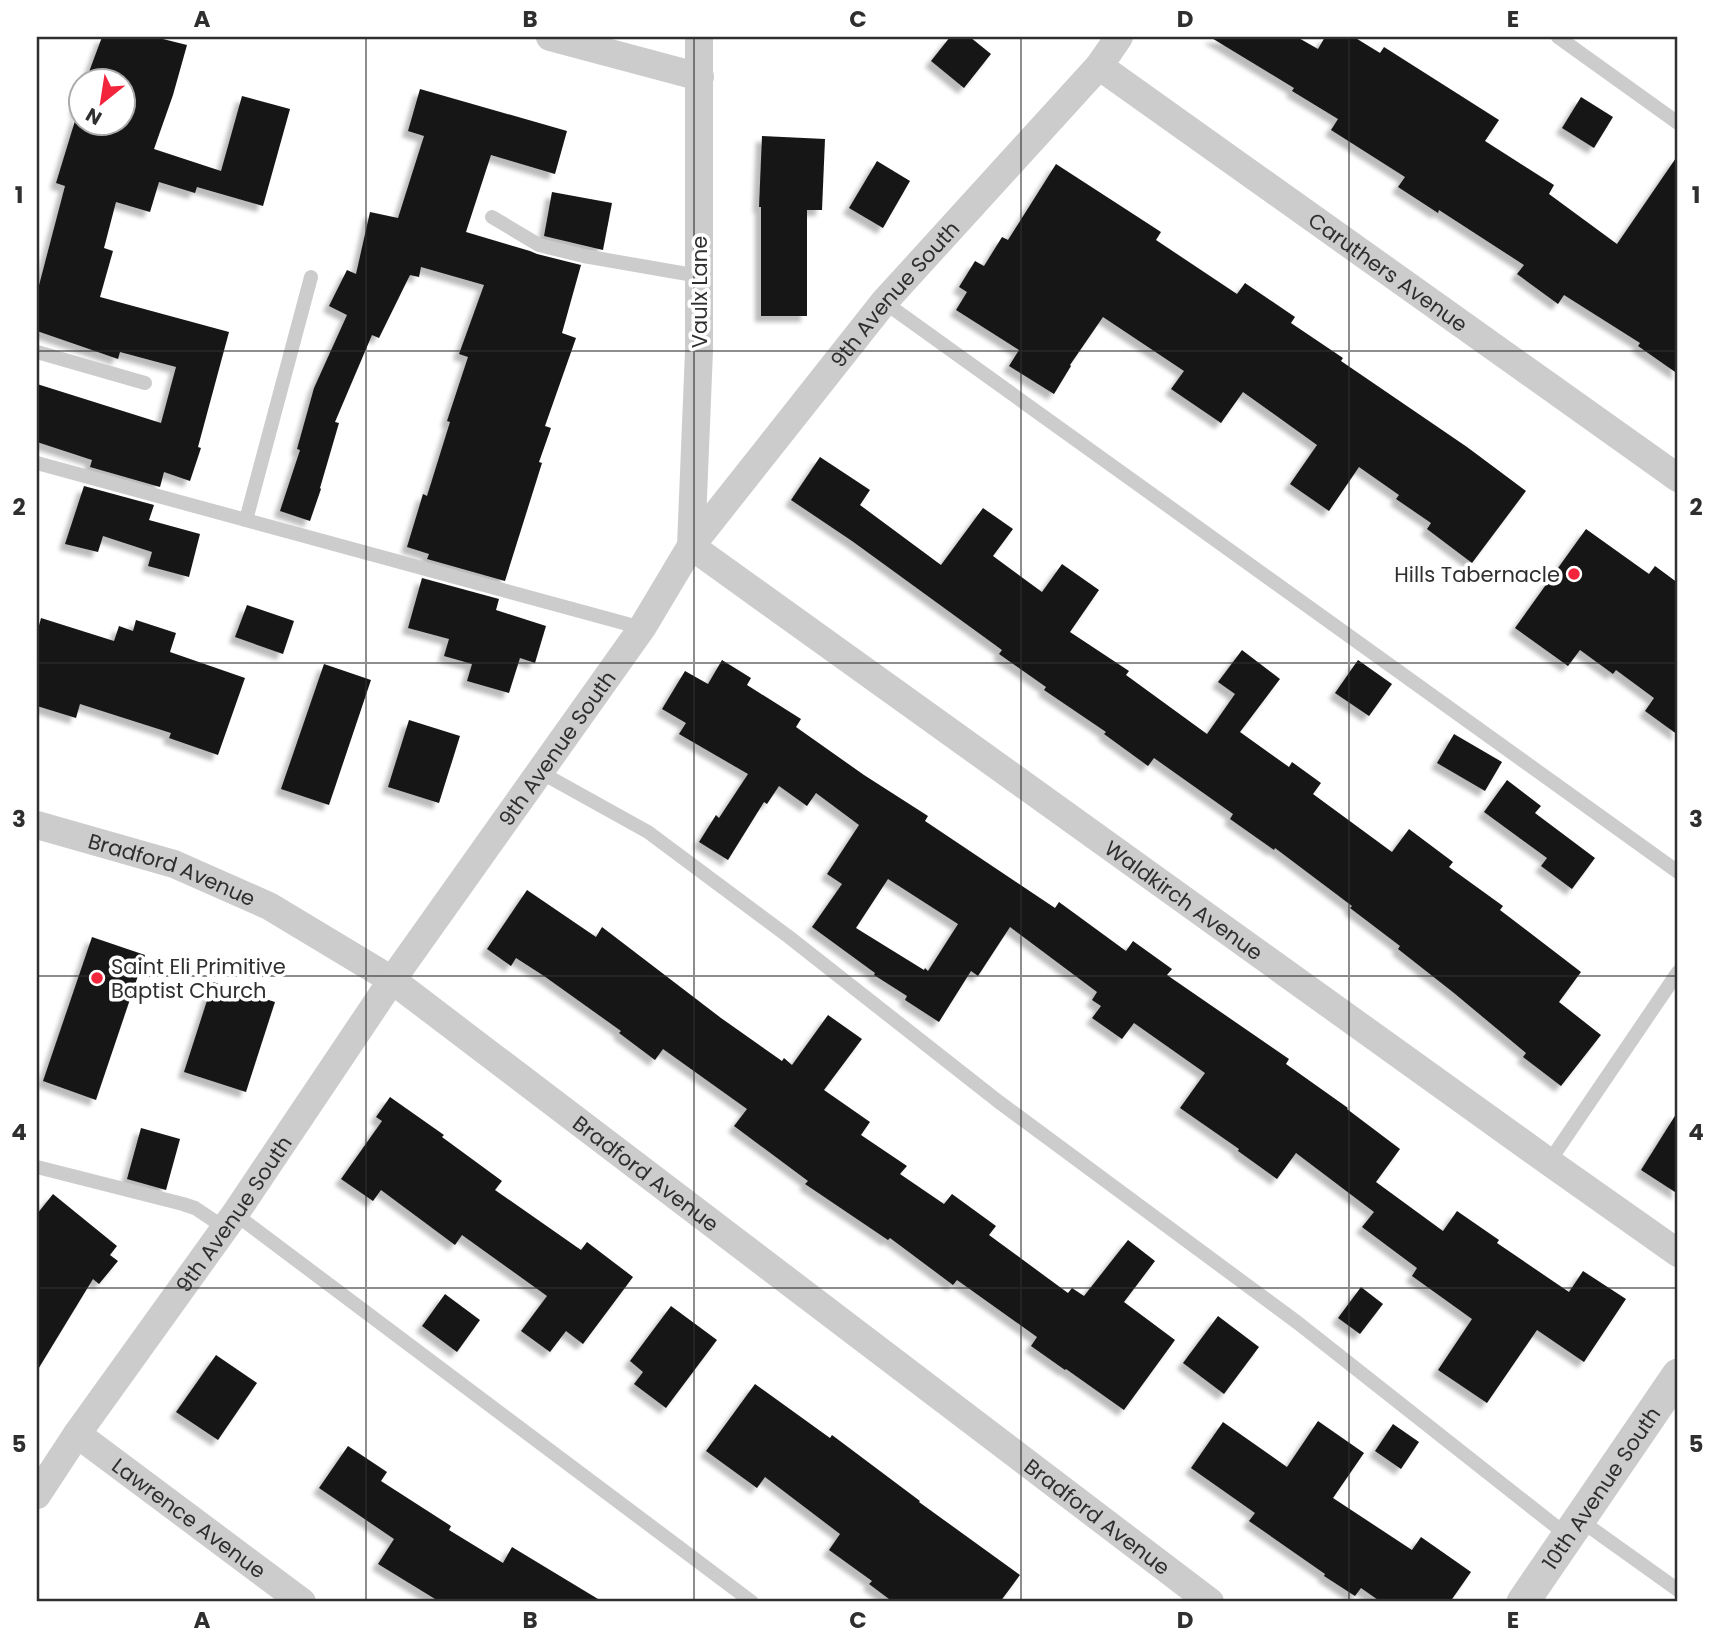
<svg xmlns="http://www.w3.org/2000/svg" width="1715" height="1639" font-family="Poppins,sans-serif">
  <style>
    .building { fill: #161616; fill-rule: evenodd; filter: url(#shadow) }
    .lines { fill: none; stroke-linecap: round; stroke-linejoin: round }
    .service { stroke: #ccc; stroke-width: 14 }
    .minor { stroke: #ccc; stroke-width: 28 }
    .tertiary { stroke: #ccc; stroke-width: 33 }
    .grid { fill: none; stroke: #2f2f2f; stroke-width: 2; stroke-opacity: 0.55 }
    .poi-dot { fill: #f2253c; stroke: #fff; stroke-width: 2.5 }
    .labels { text-anchor: middle; dominant-baseline: central; stroke-width: 7; stroke-linejoin: round; paint-order: stroke }
    .street-label { font-size: 21px; fill: #2f2f2f; stroke: #fff }
    .poi-label { font-size: 21px; fill: #2f2f2f; stroke: #fff; text-anchor: end }
    .neatline { fill: none; stroke: #2f2f2f; stroke-width: 2.5 }
    .grid-label { font-size: 23px; text-anchor: middle; font-weight: bold; fill: #2f2f2f }
  </style>
  <defs>
    <filter id="shadow"><feDropShadow dx="-6" dy="6" stdDeviation="2" flood-color="#0004"/></filter>
  </defs>
  <rect width="100%" height="100%" fill="#fff"/>
  <g class="building">
    <path d="M102 37H155L187 45 173 95 154 149 221 171 242 96 290 109 263 206 197 187 195 193 159 182 150 212 116 202 104 248 113 251 100 297 229 332 198 447 201 448 190 481 164 472 160 487 90 467 92 460 37 442V384L161 423 176 367 120 352 118 359 37 331V293L65 186 56 183 78 111 75 110 80 95V122H122V80H86Z"/>
    <path d="M950 37H970L991 54 964 88 931 61Z"/>
    <path d="M1210 37H1297L1318 49 1325 37H1354L1380 53 1384 47 1499 120 1485 141 1554 185 1549 194 1617 244 1678 155V374L1638 346 1640 343 1564 295 1558 304 1517 274 1524 265 1439 210 1438 213 1398 187 1405 177 1331 130 1338 119 1292 91 1294 88Z"/>
    <path d="M420 89 567 131 555 174 491 155 466 232 530 251 537 254 581 265 562 333 576 338 545 426 551 428 539 462 542 463 505 581 427 559 429 554 407 547 423 494 427 496 450 422 447 421 468 357 459 354 484 285 421 267 419 277 410 275 379 338 372 335 335 422 339 423 320 488 321 489 310 521 280 511 300 450 297 449 314 388 347 315 329 306 347 270 356 274 370 212 398 218 424 136 408 131Z"/>
    <path d="M1581 97 1613 117 1594 148 1562 128Z"/>
    <path d="M762 136 825 139 822 210H807V316H761V207H759Z"/>
    <path d="M877 161 910 181 883 228 849 208Z"/>
    <path d="M1056 164 1161 232 1156 240 1237 294 1245 283 1295 317 1291 323 1343 358 1341 361 1467 447 1526 491 1472 563 1427 529 1431 523 1396 499 1399 495 1359 467 1329 511 1290 484 1317 445 1243 392 1221 423 1171 389 1184 371 1103 317 1070 365 1071 366 1054 394 1009 366 1019 350 956 310 967 292 959 287 975 261 984 266 1002 237 1008 240Z"/>
    <path d="M552 192 612 203 603 250 544 236Z"/>
    <path d="M820 457 870 490 860 505 941 565 983 508 1013 529 993 556 1042 592 1062 564 1099 590 1070 632 1129 671 1126 675 1207 734 1235 694 1218 682 1242 650 1280 679 1240 732 1289 767 1292 762 1321 783 1313 794 1392 852 1409 829 1453 862 1449 867 1503 906 1500 910 1581 972 1559 1002 1601 1035 1561 1086 1523 1057 1526 1053 1454 993 1398 949 1400 946 1350 908 1352 906 1275 848 1274 850 1230 819 1233 814 1154 758 1148 766 1104 734 1106 732 1044 690 1046 687 999 654 1002 650 852 541 791 500Z"/>
    <path d="M84 486 154 505 149 520 200 534 189 577 148 566 152 552 103 536 98 552 65 544Z"/>
    <path d="M1586 529 1649 574 1655 566 1678 583V735L1645 711 1654 698 1616 670 1613 674 1580 650 1568 666 1515 628Z"/>
    <path d="M422 578 499 599 496 610 546 626 535 663 520 658 509 693 467 681 472 664 444 656 449 639 408 628Z"/>
    <path d="M247 605 294 621 283 654 235 637Z"/>
    <path d="M41 618 114 641 119 626 133 631 136 620 176 633 170 652 245 678 218 755 169 738 171 733 80 704 76 718 37 706V633Z"/>
    <path d="M722 660 751 678 747 685 801 719 796 727 864 775 928 816 925 821 1055 908 1059 902 1126 951 1133 941 1172 969 1167 975 1289 1059 1286 1064 1348 1108 1347 1109 1400 1149 1376 1182 1443 1231 1457 1211 1499 1240 1497 1243 1569 1292 1583 1271 1626 1299 1584 1362 1537 1330 1487 1403 1438 1370 1472 1319 1412 1276 1417 1268 1362 1227 1374 1212 1296 1153 1277 1179 1238 1151 1239 1149 1180 1108 1205 1073 1134 1023 1122 1039 1092 1018 1101 1006 1092 1000 1097 992 1010 927 978 976 971 971 939 1022 905 1000 907 996 874 975 875 973 812 927 842 884 827 874 859 825 816 793 807 806 779 786 767 804 764 802 728 860 699 842 716 815 719 818 748 774 679 734 686 723 662 709 685 671 708 684ZM888 879 958 924 928 971 925 968 924 970 856 928Z"/>
    <path d="M1358 660 1392 684 1369 716 1335 693Z"/>
    <path d="M324 664 371 680 329 805 281 789Z"/>
    <path d="M409 720 460 736 439 803 388 787Z"/>
    <path d="M1454 734 1502 762 1485 791 1437 763Z"/>
    <path d="M1507 780 1541 806 1535 813 1595 858 1572 889 1541 866 1547 858 1484 812Z"/>
    <path d="M527 890 596 937 602 927 721 1018 782 1061 784 1058 792 1065 828 1015 862 1039 824 1090 870 1122 861 1135 907 1166 900 1174 944 1204 952 1194 996 1226 989 1235 1068 1293 1072 1288 1084 1296 1128 1240 1155 1261 1124 1302 1175 1340 1124 1410 1066 1369 1065 1370 1031 1346 1037 1337 957 1280 953 1285 890 1238 888 1240 805 1184 808 1181 734 1126 747 1109 663 1049 655 1060 619 1033 621 1031 544 976 516 958 511 966 487 949Z"/>
    <path d="M92 937 145 955 96 1100 43 1081Z"/>
    <path d="M213 982 275 1002 246 1092 184 1072Z"/>
    <path d="M390 1097 444 1135 442 1137 502 1181 495 1190 581 1250 587 1242 633 1277 583 1344 566 1331 550 1352 521 1331 547 1296 462 1235 455 1245 381 1190 373 1201 341 1179 382 1121 376 1117Z"/>
    <path d="M1678 1111V1194L1641 1170Z"/>
    <path d="M141 1128 180 1139 166 1190 127 1179Z"/>
    <path d="M53 1194 117 1246 110 1255 118 1261 99 1284 93 1279 37 1371V1214Z"/>
    <path d="M1361 1287 1383 1304 1360 1334 1338 1318Z"/>
    <path d="M445 1294 480 1320 457 1352 422 1326Z"/>
    <path d="M671 1306 717 1340 666 1408 634 1384 643 1372 630 1361Z"/>
    <path d="M1218 1316 1259 1347 1224 1394 1183 1363Z"/>
    <path d="M216 1355 257 1383 218 1440 176 1412Z"/>
    <path d="M755 1384 830 1438 832 1435 920 1501 919 1502 1020 1575 1000 1602H893L869 1584 872 1581 829 1550 840 1534 765 1477 757 1488 706 1451Z"/>
    <path d="M1318 1421 1364 1453 1333 1498 1412 1550 1421 1537 1471 1572 1450 1602H1381L1361 1588 1355 1596 1324 1576 1325 1574 1249 1521 1255 1513 1191 1468 1223 1422 1287 1467Z"/>
    <path d="M1393 1424 1419 1442 1401 1469 1375 1451Z"/>
    <path d="M348 1446 387 1472 381 1481 451 1526 449 1530 503 1563 512 1547 603 1602H440L378 1564 394 1539 319 1488Z"/>
  </g>
  <g class="lines">
    <g class="service">
      <path d="M1558 37 1678 123"/>
      <path d="M492 217 539 245 584 256 699 276"/>
      <path d="M884 302 1678 872"/>
      <path d="M37 352 145 383"/>
      <path d="M37 463 642 628"/>
      <path d="M246 520 311 277"/>
      <path d="M540 772 648 832 789 937 999 1102 1298 1323 1568 1536"/>
      <path d="M1549 1162 1678 972"/>
      <path d="M37 1167 183 1204 195 1208 225 1228"/>
      <path d="M235 1214 752 1602"/>
      <path d="M1580 1520 1678 1590"/>
    </g>
    <g class="minor">
      <path d="M550 37 700 77"/>
      <path id="s1" d="M699 37V351L691 546 1549 1162 1678 1253"/>
      <path id="s2" d="M1099 66 1678 478"/>
      <path id="s3" d="M37 825 174 864 269 906 392 980 1210 1602"/>
      <path id="s4" d="M77 1434 302 1602"/>
      <path id="s5" d="M37 1495 77 1434 235 1214 392 980 642 628 691 546 884 302 1099 66 1119 37"/>
    </g>
    <path class="tertiary" id="s6" d="M1523 1602 1678 1375"/>
  </g>
  <path class="grid" d="M366 37V1602M694 37V1602M1021 37V1602M1349 37V1602M37 351H1678M37 663H1678M37 976H1678M37 1288H1678"/>
  <g class="poi-dot">
    <circle cx="1574" cy="574" r="7"/>
    <circle cx="97" cy="978" r="7"/>
  </g>
  <g class="labels">
    <g class="street-label">
      <text stroke="none"><textPath href="#s2" startOffset="355">Caruthers Avenue</textPath></text>
      <text transform="translate(699 292) rotate(-90)">Vaulx Lane</text>
      <text stroke="none"><textPath href="#s5" startOffset="1477">9th Avenue South</textPath></text>
      <text stroke="none"><textPath href="#s5" startOffset="910">9th Avenue South</textPath></text>
      <text stroke="none"><textPath href="#s3" startOffset="142">Bradford Avenue</textPath></text>
      <text stroke="none"><textPath href="#s1" startOffset="1116">Waldkirch Avenue</textPath></text>
      <text stroke="none"><textPath href="#s3" startOffset="709">Bradford Avenue</textPath></text>
      <text stroke="none"><textPath href="#s5" startOffset="343">9th Avenue South</textPath></text>
      <text stroke="none"><textPath href="#s6" startOffset="138">10th Avenue South</textPath></text>
      <text stroke="none"><textPath href="#s3" startOffset="1276">Bradford Avenue</textPath></text>
      <text stroke="none"><textPath href="#s4" startOffset="140">Lawrence Avenue</textPath></text>
    </g>
    <g class="poi-label">
      <text x="1560" y="574">Hills Tabernacle</text>
      <text x="111" y="966" text-anchor="start">Saint Eli Primitive<tspan x="111" dy="24">Baptist Church</tspan></text>
    </g>
  </g>
  <rect width="1715" height="1639" fill="none" stroke="#ffffff" stroke-width="77"/>
  <g transform="translate(102 102) rotate(210)"><circle r="33" fill="#ffffff" stroke="#acacac" stroke-width="2"/>
  <path d="M0-5L12 26L0 18L-12 26Z" fill="#f2253c"/>
  <text y="-10" font-size="19" font-weight="bold" text-anchor="middle" fill="#2f2f2f">N</text>
  </g>
  <rect x="38" y="38" width="1638" height="1562" class="neatline"/>
  <g class="grid-label">
    <text x="202" y="27">A</text>
    <text x="530" y="27">B</text>
    <text x="858" y="27">C</text>
    <text x="1185" y="27">D</text>
    <text x="1513" y="27">E</text>
    <text x="19" y="203">1</text>
    <text x="1696" y="203">1</text>
    <text x="19" y="515">2</text>
    <text x="1696" y="515">2</text>
    <text x="19" y="827">3</text>
    <text x="1696" y="827">3</text>
    <text x="19" y="1140">4</text>
    <text x="1696" y="1140">4</text>
    <text x="19" y="1452">5</text>
    <text x="1696" y="1452">5</text>
    <text x="202" y="1628">A</text>
    <text x="530" y="1628">B</text>
    <text x="858" y="1628">C</text>
    <text x="1185" y="1628">D</text>
    <text x="1513" y="1628">E</text>
  </g>
</svg>
